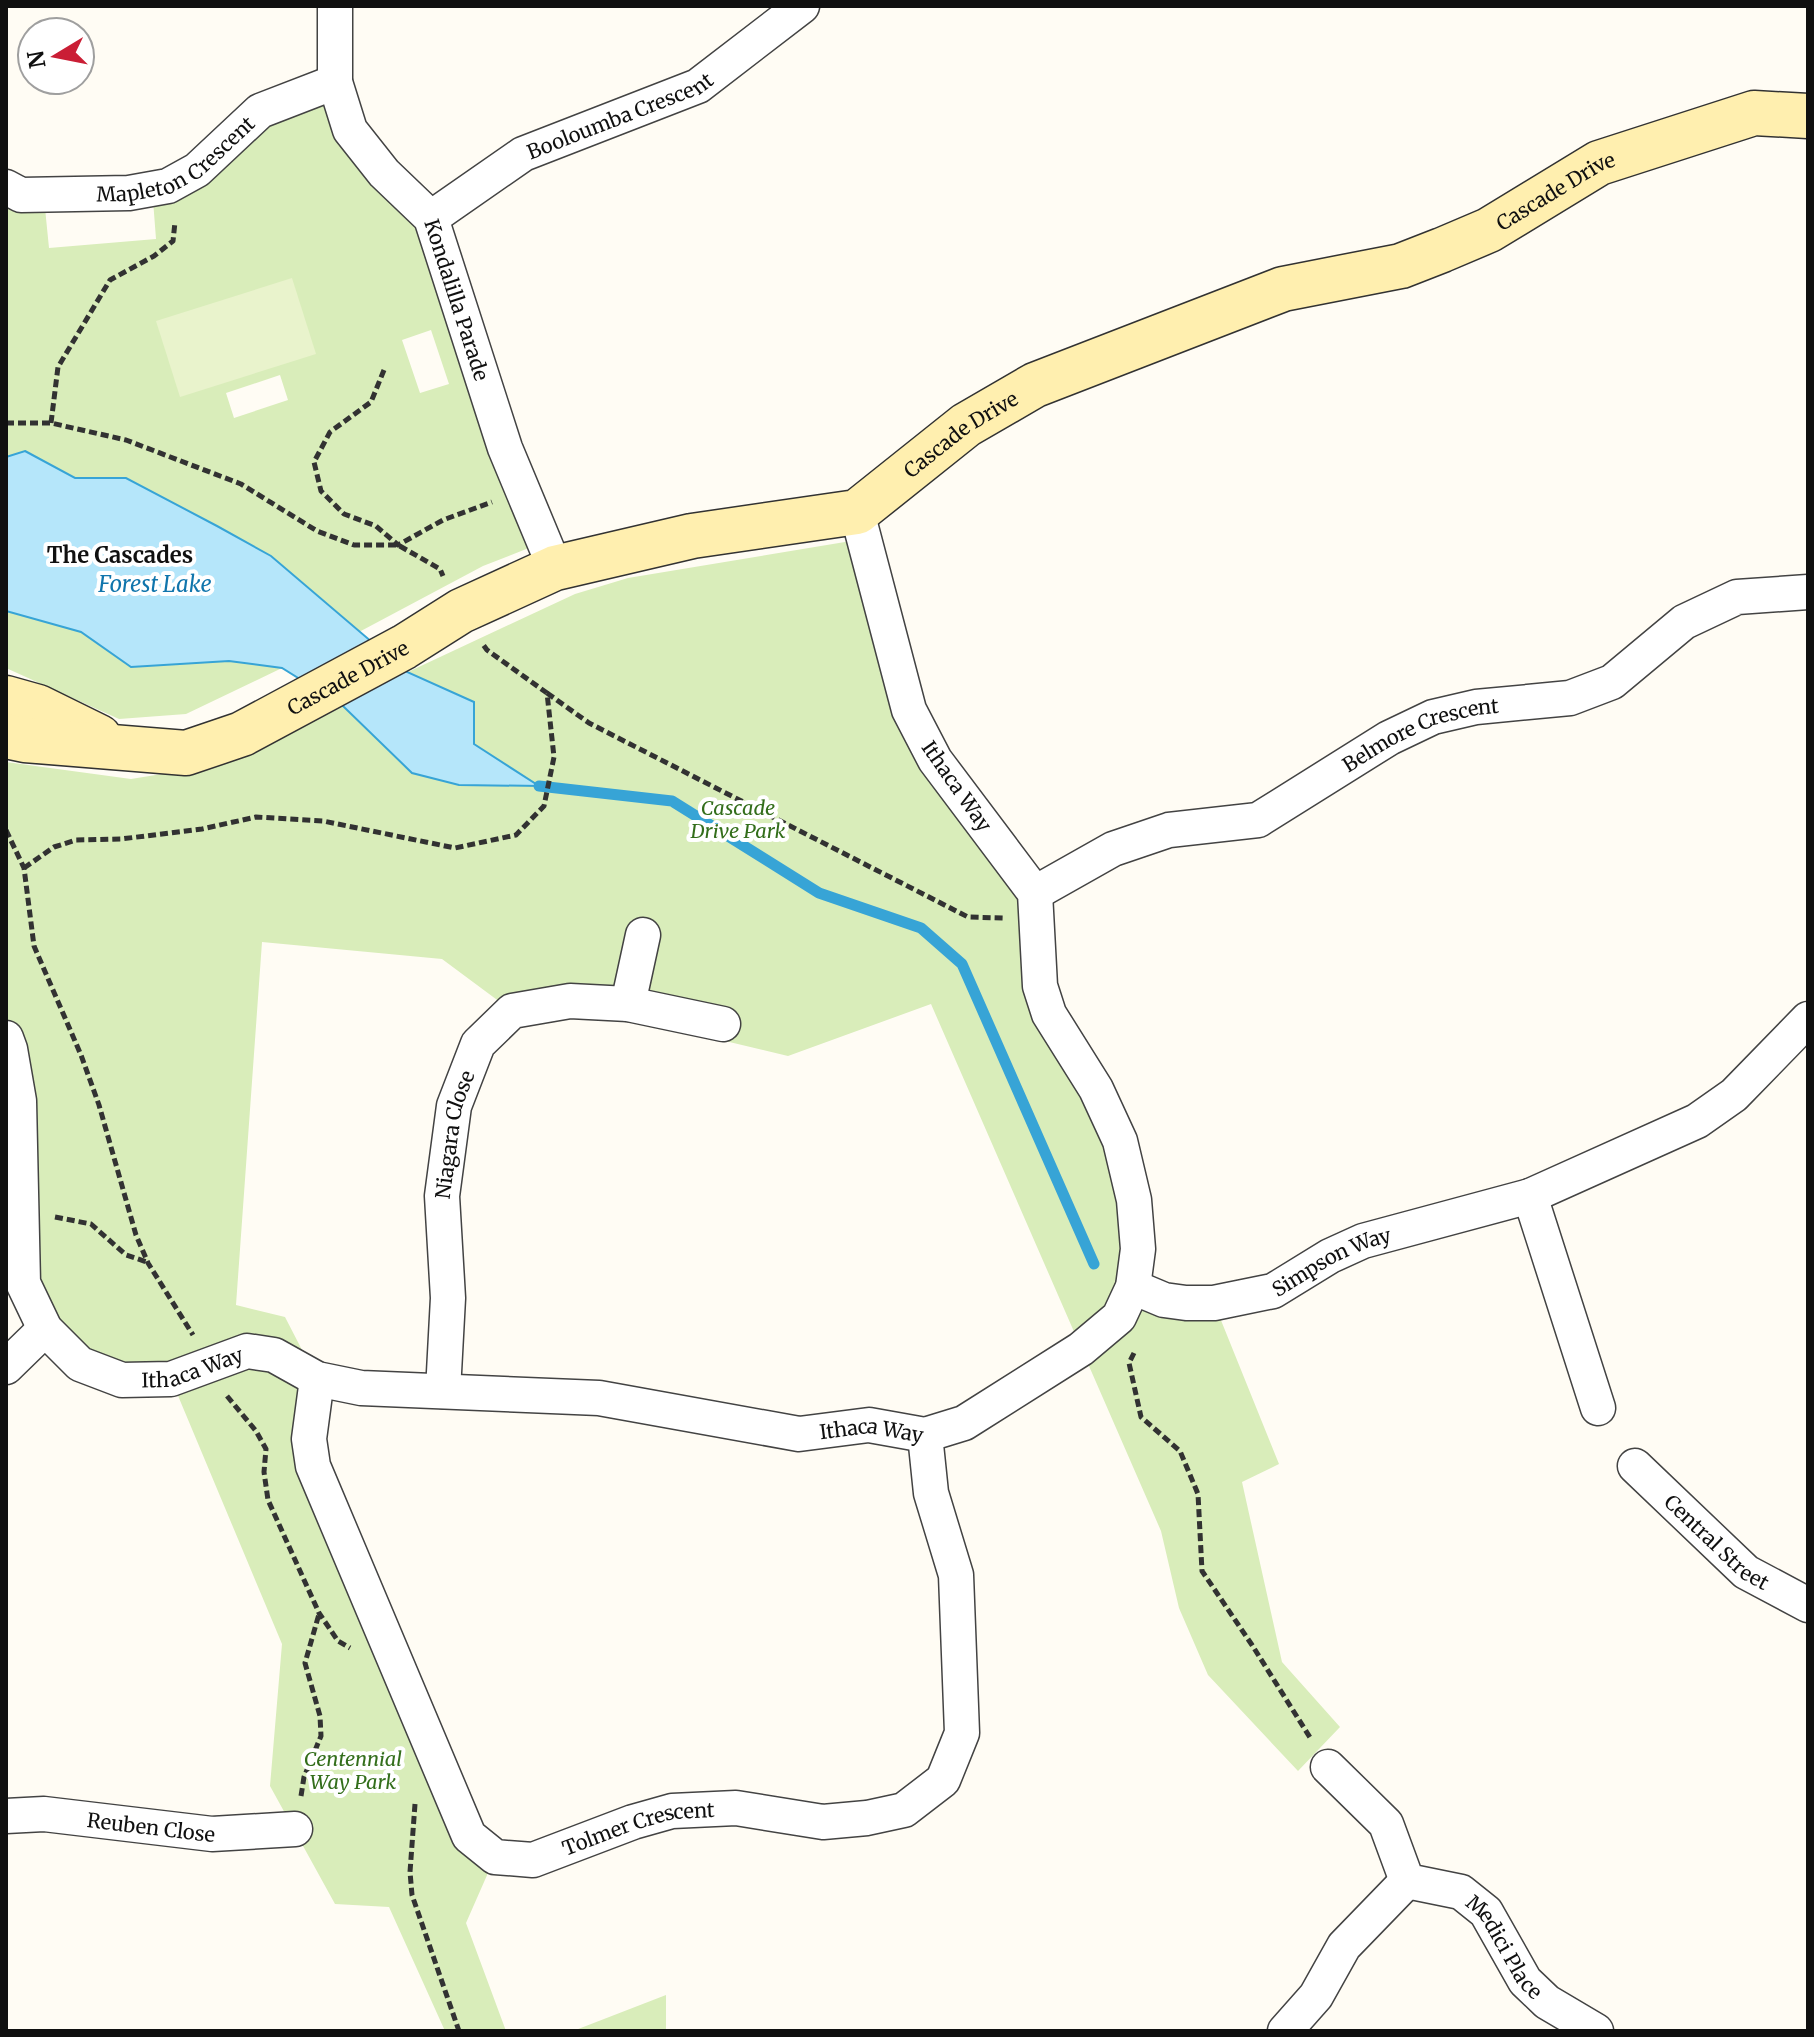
<svg xmlns="http://www.w3.org/2000/svg" width="1814" height="2037" font-family="Merriweather,serif">
  <style>
    .green { fill: #d9edba; fill-rule: evenodd }
    .pitch { fill: #e9f3cc }
    .water { fill: #b5e6fa; stroke: #37a4d6; stroke-width: 2 }
    .lines { fill: none; stroke-linecap: round; stroke-linejoin: round }
    .stream { stroke: #37a4d6; stroke-width: 11 }
    .street-casing { stroke: #434343; stroke-width: 37 }
    .secondary-casing { stroke: #323232; stroke-width: 47 }
    .path { stroke: #323232; stroke-width: 5; stroke-dasharray: 8 4; stroke-linecap: butt }
    .street { stroke: #fff; stroke-width: 34 }
    .secondary { stroke: #ffefaf; stroke-width: 44 }
    .labels { text-anchor: middle; dominant-baseline: central; stroke-width: 8; stroke-linejoin: round; paint-order: stroke }
    .street-label { font-size: 20px; fill: #101010; stroke: #fff }
    .park-label { font-size: 20px; font-style: italic; fill: #336e1b; stroke: #fff }
    .neighbourhood-label { font-size: 22px; font-weight: bold; fill: #101010; stroke: #fff }
    .water-label { font-size: 22px; font-style: italic; fill: #1075ac; stroke: #fff }
  </style>
  <rect width="100%" height="100%" fill="#fffcf4"/>
  <g class="green">
    <path d="M335 82 431 218 544 542 483 566 359 632 271 556 127 478H75L25 451 6 457V187L129 193ZM153 200 156 239 49 248 45 208ZM431 330 449 384 420 393 402 340ZM280 375 288 400 234 418 226 393Z"/>
    <path d="M863 539 909 710 1035 893 1040 986 1096 1089 1134 1287 1214 1303 1279 1464 1242 1482 1282 1662 1340 1727 1298 1771 1208 1675 1179 1608 1161 1531 931 1004 788 1056 721 1040 723 1025 512 1011 442 959 262 942 236 1305 285 1317 317 1379 309 1439 495 1857 466 1923 506 2031H445L389 1907 335 1904 270 1786 282 1644 171 1379 122 1380 45 1329 6 1038V762L131 779 199 768 245 754 343 706 412 773 537 786 473 744V702L408 672 575 594 628 578Z"/>
    <path d="M6 611 81 632 131 667 229 661 282 668 186 714 119 719 6 668Z"/>
    <path d="M666 1995V2031H573Z"/>
  </g>
  <path class="pitch" d="M292 278 316 354 180 397 156 321Z"/>
  <path class="water" d="M25 451 75 478H126L217 526 271 556 407 672 474 702V744L539 786 459 785 412 773 343 706 282 668 229 661 131 667 81 632 6 611V457Z"/>
  <g class="lines">
    <path class="stream" d="M539 786 672 801 819 893 921 928 962 964 1094 1264"/>
    <g class="street-casing">
      <g id="street">
        <path id="s1" d="M335 6V82L350 130 384 173 431 218 505 448 555 568"/>
        <path id="s2" d="M6 187 21 195 129 193 168 186 197 170 260 111 335 82"/>
        <path id="s3" d="M431 218 523 154 698 86 802 6"/>
        <path id="s4" d="M1035 893 1113 849 1169 830 1258 820 1389 738 1433 717 1476 707 1570 698 1612 682 1684 622 1737 597 1808 592"/>
        <path d="M628 1004 643 935"/>
        <path id="s5" d="M6 1038 10 1049 19 1101 23 1283 45 1329 80 1364 122 1380 171 1379 247 1351 274 1355 317 1379 361 1388 599 1398 799 1434 869 1425 925 1435 964 1423 1081 1349 1119 1317 1133 1287 1138 1249 1134 1200 1120 1141 1096 1089 1049 1014 1040 986 1035 893 935 760 909 710 857 512"/>
        <path d="M1530 1196 1598 1408"/>
        <path id="s6" d="M1133 1287 1164 1300 1186 1303H1214L1273 1291 1330 1256 1363 1241 1530 1196 1697 1121 1734 1095 1808 1019"/>
        <path d="M6 1367 45 1329"/>
        <path id="s7" d="M317 1379 309 1439 313 1466 469 1836 495 1857 533 1860 633 1822 672 1811 736 1808 823 1822 867 1818 904 1810 943 1780 962 1733 956 1575 931 1493 925 1435"/>
        <path id="s8" d="M443 1391 448 1298 442 1196 454 1106 478 1044 512 1011 570 1001 628 1004 723 1024"/>
        <path id="s9" d="M1635 1466 1746 1572 1808 1605"/>
        <path id="s10" d="M1328 1767 1386 1824 1407 1881 1461 1892 1486 1912 1525 1981 1547 2002 1596 2031"/>
        <path id="s11" d="M6 1816 44 1814 212 1834 295 1829"/>
        <path d="M1285 2031 1316 1996 1344 1946 1407 1881"/>
      </g>
    </g>
    <g class="secondary-casing">
      <g id="secondary">
        <path d="M6 698 38 707 99 737"/>
        <path id="s12" d="M6 736 25 740 186 753 242 734 404 647 461 611 555 568 692 536 857 512 966 425 1035 385 1283 289 1401 266 1442 250 1489 230 1599 163 1754 113 1808 116"/>
      </g>
    </g>
    <g class="path">
      <path d="M384 370 371 402 330 432 314 462 321 491 344 514 376 526 398 545 443 520 492 502"/>
      <path d="M6 423H51L126 440 241 484 317 531 354 545H398L440 569 443 576"/>
      <path d="M51 423 58 367 110 280 154 256 173 241 175 222"/>
      <path d="M547 693 589 723 968 917 1003 918"/>
      <path d="M6 830 24 868 34 946 81 1055 99 1105 136 1235 148 1263 193 1335"/>
      <path d="M24 868 54 847 76 840 121 839 202 829 256 817 323 821 455 848 516 835 544 806 554 757 547 693 487 650 482 643"/>
      <path d="M55 1217 91 1224 126 1255 147 1262"/>
      <path d="M1134 1353 1129 1363 1141 1417 1180 1451 1198 1494 1202 1571 1252 1645 1311 1739"/>
      <path d="M227 1396 256 1431 266 1449 264 1472 268 1500 319 1613 338 1641 350 1648"/>
      <path d="M301 1796 304 1777 321 1736 320 1716 305 1663 319 1614"/>
      <path d="M415 1804 410 1872 412 1895 459 2031"/>
    </g>
    <use href="#street" class="street"/>
    <use href="#secondary" class="secondary"/>
  </g>
  <g class="labels">
    <g class="street-label">
      <text stroke="none"><textPath href="#s3" startOffset="216">Booloumba Crescent</textPath></text>
      <text stroke="none"><textPath href="#s2" startOffset="182">Mapleton Crescent</textPath></text>
      <text stroke="none"><textPath href="#s12" startOffset="1680">Cascade Drive</textPath></text>
      <text stroke="none"><textPath href="#s1" startOffset="332">Kondalilla Parade</textPath></text>
      <text stroke="none"><textPath href="#s12" startOffset="1032">Cascade Drive</textPath></text>
      <text stroke="none"><textPath href="#s12" startOffset="360">Cascade Drive</textPath></text>
      <text stroke="none"><textPath href="#s4" startOffset="424">Belmore Crescent</textPath></text>
      <text transform="translate(957 786) rotate(55)">Ithaca Way</text>
      <text stroke="none"><textPath href="#s8" startOffset="258">Niagara Close</textPath></text>
      <text stroke="none"><textPath href="#s6" startOffset="210">Simpson Way</textPath></text>
      <text stroke="none"><textPath href="#s5" startOffset="464">Ithaca Way</textPath></text>
      <text stroke="none"><textPath href="#s5" startOffset="1158">Ithaca Way</textPath></text>
      <text stroke="none"><textPath href="#s9" startOffset="112">Central Street</textPath></text>
      <text stroke="none"><textPath href="#s11" startOffset="146">Reuben Close</textPath></text>
      <text stroke="none"><textPath href="#s7" startOffset="672">Tolmer Crescent</textPath></text>
      <text stroke="none"><textPath href="#s10" startOffset="268">Medici Place</textPath></text>
    </g>
    <g class="park-label">
      <text x="738" y="807">Cascade<tspan x="738" dy="23">Drive Park</tspan></text>
      <text x="353" y="1758">Centennial<tspan x="353" dy="23">Way Park</tspan></text>
    </g>
    <g class="neighbourhood-label">
      <text x="120" y="555">The Cascades</text>
    </g>
    <g class="water-label">
      <text x="155" y="584">Forest Lake</text>
    </g>
  </g>
  <rect width="1814" height="2037" fill="none" stroke="#101010" stroke-width="16"/>
  <g transform="translate(56 56) rotate(260)"><circle r="38" fill="#ffffff" stroke="#9f9f9f" stroke-width="2"/>
  <path d="M0-6L14 30L0 20L-14 30Z" fill="#ca1e35"/>
  <text y="-12" font-size="22" font-weight="bold" text-anchor="middle" fill="#101010">N</text>
  </g>
</svg>
